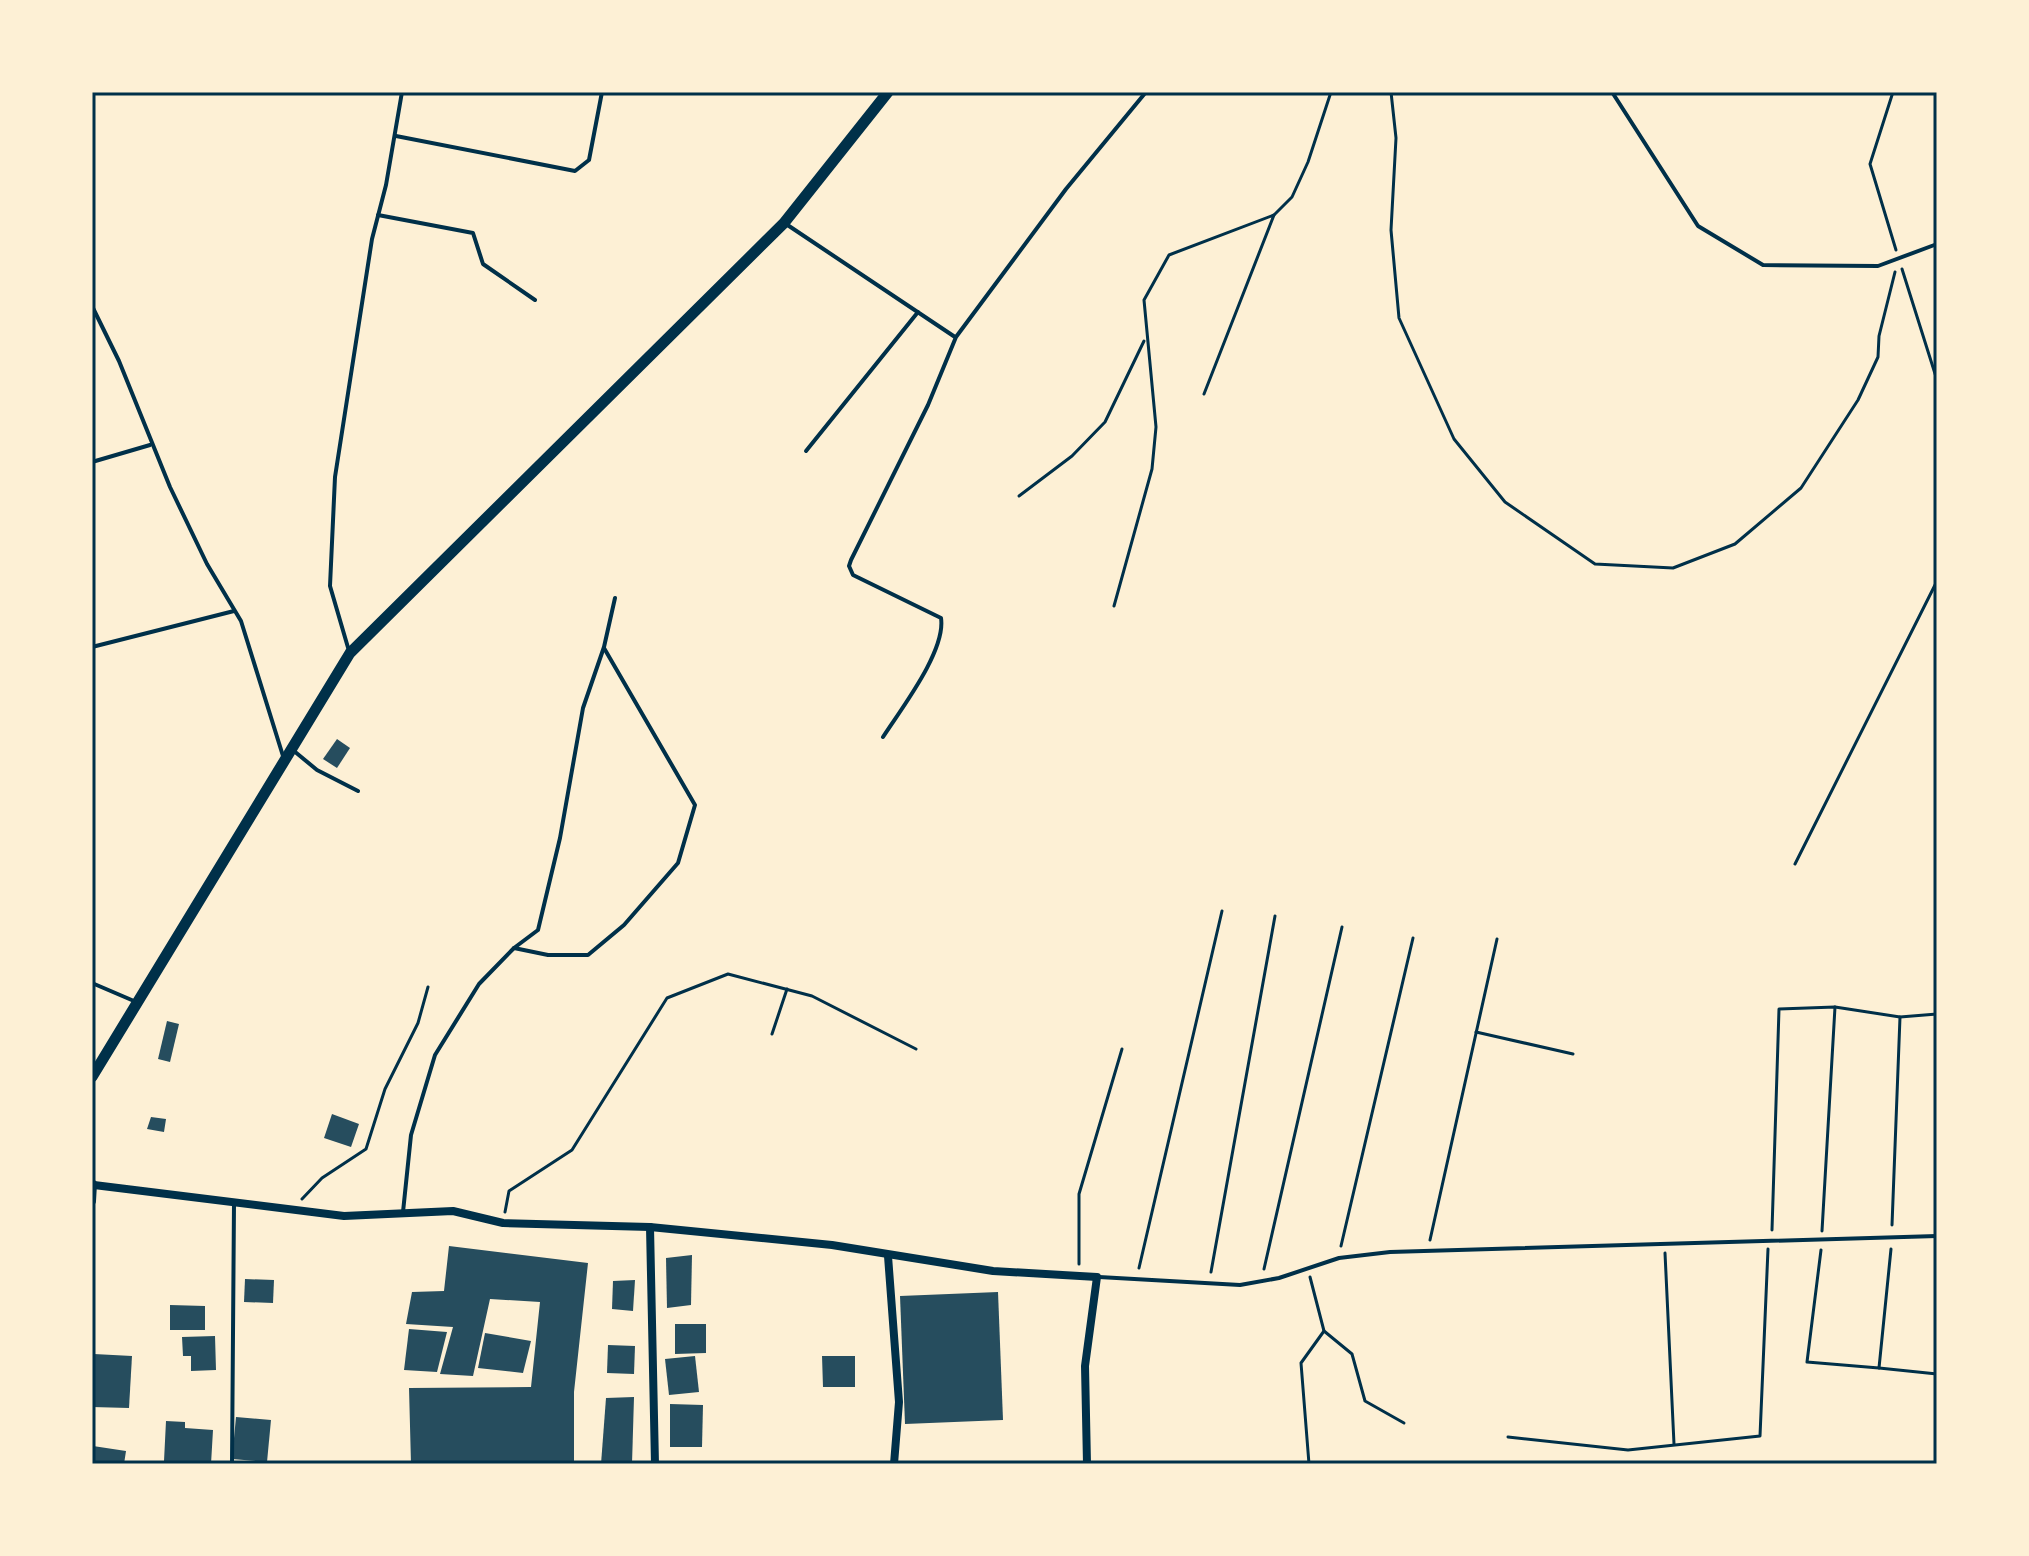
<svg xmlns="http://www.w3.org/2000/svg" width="2029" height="1556" font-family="Roboto,sans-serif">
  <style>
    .building { fill: #264d5e }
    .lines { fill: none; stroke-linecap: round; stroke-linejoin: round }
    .path { stroke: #003049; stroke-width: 3 }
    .service { stroke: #003049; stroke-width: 4 }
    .minor { stroke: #003049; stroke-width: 8 }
    .tertiary { stroke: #003049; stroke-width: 11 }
    .neatline { fill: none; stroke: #003049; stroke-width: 3 }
  </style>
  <rect width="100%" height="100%" fill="#fdf0d5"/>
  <g class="building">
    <path d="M337 739 350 748 337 768 323 759Z"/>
    <path d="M167 1021 179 1024 170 1062 158 1059Z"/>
    <path d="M332 1114 359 1124 351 1147 324 1138Z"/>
    <path d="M151 1117 166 1119 164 1132 147 1129Z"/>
    <path d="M449 1246 588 1263 574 1392V1464H411L409 1388 531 1387 540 1302 490 1299 473 1376 440 1374 453 1327 406 1324 412 1292 444 1291Z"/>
    <path d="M692 1255 691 1305 667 1308 666 1258Z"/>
    <path d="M245 1279 274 1280 273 1303 244 1302Z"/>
    <path d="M635 1280 633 1311 612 1309 613 1281Z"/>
    <path d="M998 1292 1003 1420 905 1424 900 1296Z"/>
    <path d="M170 1305 205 1306V1330H170Z"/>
    <path d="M675 1324H706V1353L675 1354Z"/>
    <path d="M409 1329 447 1332 437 1372 404 1370Z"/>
    <path d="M485 1333 531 1341 523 1373 478 1368Z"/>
    <path d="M215 1336 216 1370 191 1371V1356H183L182 1337Z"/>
    <path d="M608 1345 635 1346 634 1374 607 1373Z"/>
    <path d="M94 1354 132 1356 129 1408 92 1407Z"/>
    <path d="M695 1356 699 1392 669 1395 665 1359Z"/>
    <path d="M822 1356H855V1387H823Z"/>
    <path d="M634 1397 632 1464H601L606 1398Z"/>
    <path d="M670 1404 703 1405 702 1447H670Z"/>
    <path d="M236 1417 271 1420 267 1462 232 1459Z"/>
    <path d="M166 1421 185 1422V1428L213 1430 211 1464 164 1461Z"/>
    <path d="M93 1446 126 1451 124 1464H92Z"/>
  </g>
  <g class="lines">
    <g class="path">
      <path d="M1391 92 1396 138 1391 230 1399 318 1454 439 1505 502 1595 564 1673 568 1735 544 1801 488 1858 400 1878 357 1879 336 1895 272"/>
      <path d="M1893 92 1870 164 1896 250"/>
      <path d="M1902 269 1937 380"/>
      <path d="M1204 394 1274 215"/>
      <path d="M1019 496 1072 456 1105 422 1144 341"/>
      <path d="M1114 606 1152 469 1156 427 1144 300 1169 255 1274 215 1292 197 1308 162 1331 92"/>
      <path d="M1795 864 1937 581"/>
      <path d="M1476 1032 1573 1054"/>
      <path d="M772 1034 787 989"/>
      <path d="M302 1199 322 1178 366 1149 385 1089 418 1023 428 987"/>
      <path d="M505 1212 509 1191 572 1150 667 998 728 974 812 996 916 1049"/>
      <path d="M1892 1225 1900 1017"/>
      <path d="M1772 1230 1779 1009 1835 1007 1900 1017 1937 1014"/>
      <path d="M1822 1231 1835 1007"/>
      <path d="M1430 1240 1497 939"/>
      <path d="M1341 1246 1413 938"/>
      <path d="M1821 1250 1807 1362 1879 1368 1891 1249"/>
      <path d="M1665 1253 1674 1444"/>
      <path d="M1079 1264V1194L1122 1049"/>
      <path d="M1139 1268 1222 911"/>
      <path d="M1264 1269 1342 927"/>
      <path d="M1211 1272 1275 916"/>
      <path d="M1310 1277 1324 1331 1352 1354 1365 1401 1404 1423"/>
      <path d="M1879 1368 1937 1374"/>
      <path d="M1508 1437 1628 1450 1760 1436 1768 1249"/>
      <path d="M1309 1464 1301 1363 1324 1331"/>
    </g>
    <g class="service">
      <path d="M1612 92 1698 226 1763 265 1878 266 1937 244"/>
      <path d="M396 136 575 171 589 160 602 92"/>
      <path d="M378 215 473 233 483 264 535 300"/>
      <path d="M786 224 955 337"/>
      <path d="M92 306 119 361 170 487 207 564 241 621 283 756"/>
      <path d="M806 451 918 312"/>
      <path d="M92 462 150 445"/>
      <path d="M92 647 234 611"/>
      <path d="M349 651 330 586 335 477 372 239 386 185 402 92"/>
      <path d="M883 737C901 709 946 651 941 618L853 575 849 566 851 560 928 405 956 337 1066 189 1146 92"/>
      <path d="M294 751 317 770 358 791"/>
      <path d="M514 948 548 955H588L624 925 678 863 695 805 604 648"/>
      <path d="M92 983 134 1001"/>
      <path d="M403 1212 411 1135 435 1055 479 984 514 948 538 930 560 838 583 708 604 647 615 598"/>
      <path d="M1099 1277 1240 1285 1279 1278 1339 1258 1390 1252 1937 1236"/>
      <path d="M232 1464 234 1203"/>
    </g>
    <g class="minor">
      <path d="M94 1185 344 1216 453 1211 503 1223 650 1227 832 1245 993 1271 1097 1277 1085 1366 1087 1464"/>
      <path d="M92 1201 93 1184"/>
      <path d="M650 1227 655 1464"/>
      <path d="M888 1256 899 1402 894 1464"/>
    </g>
    <path class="tertiary" d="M92 1077 350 653 784 223 888 92"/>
  </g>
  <rect width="2029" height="1556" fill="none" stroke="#fdf0d5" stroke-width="188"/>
  <rect x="94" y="94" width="1841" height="1368" class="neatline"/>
</svg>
